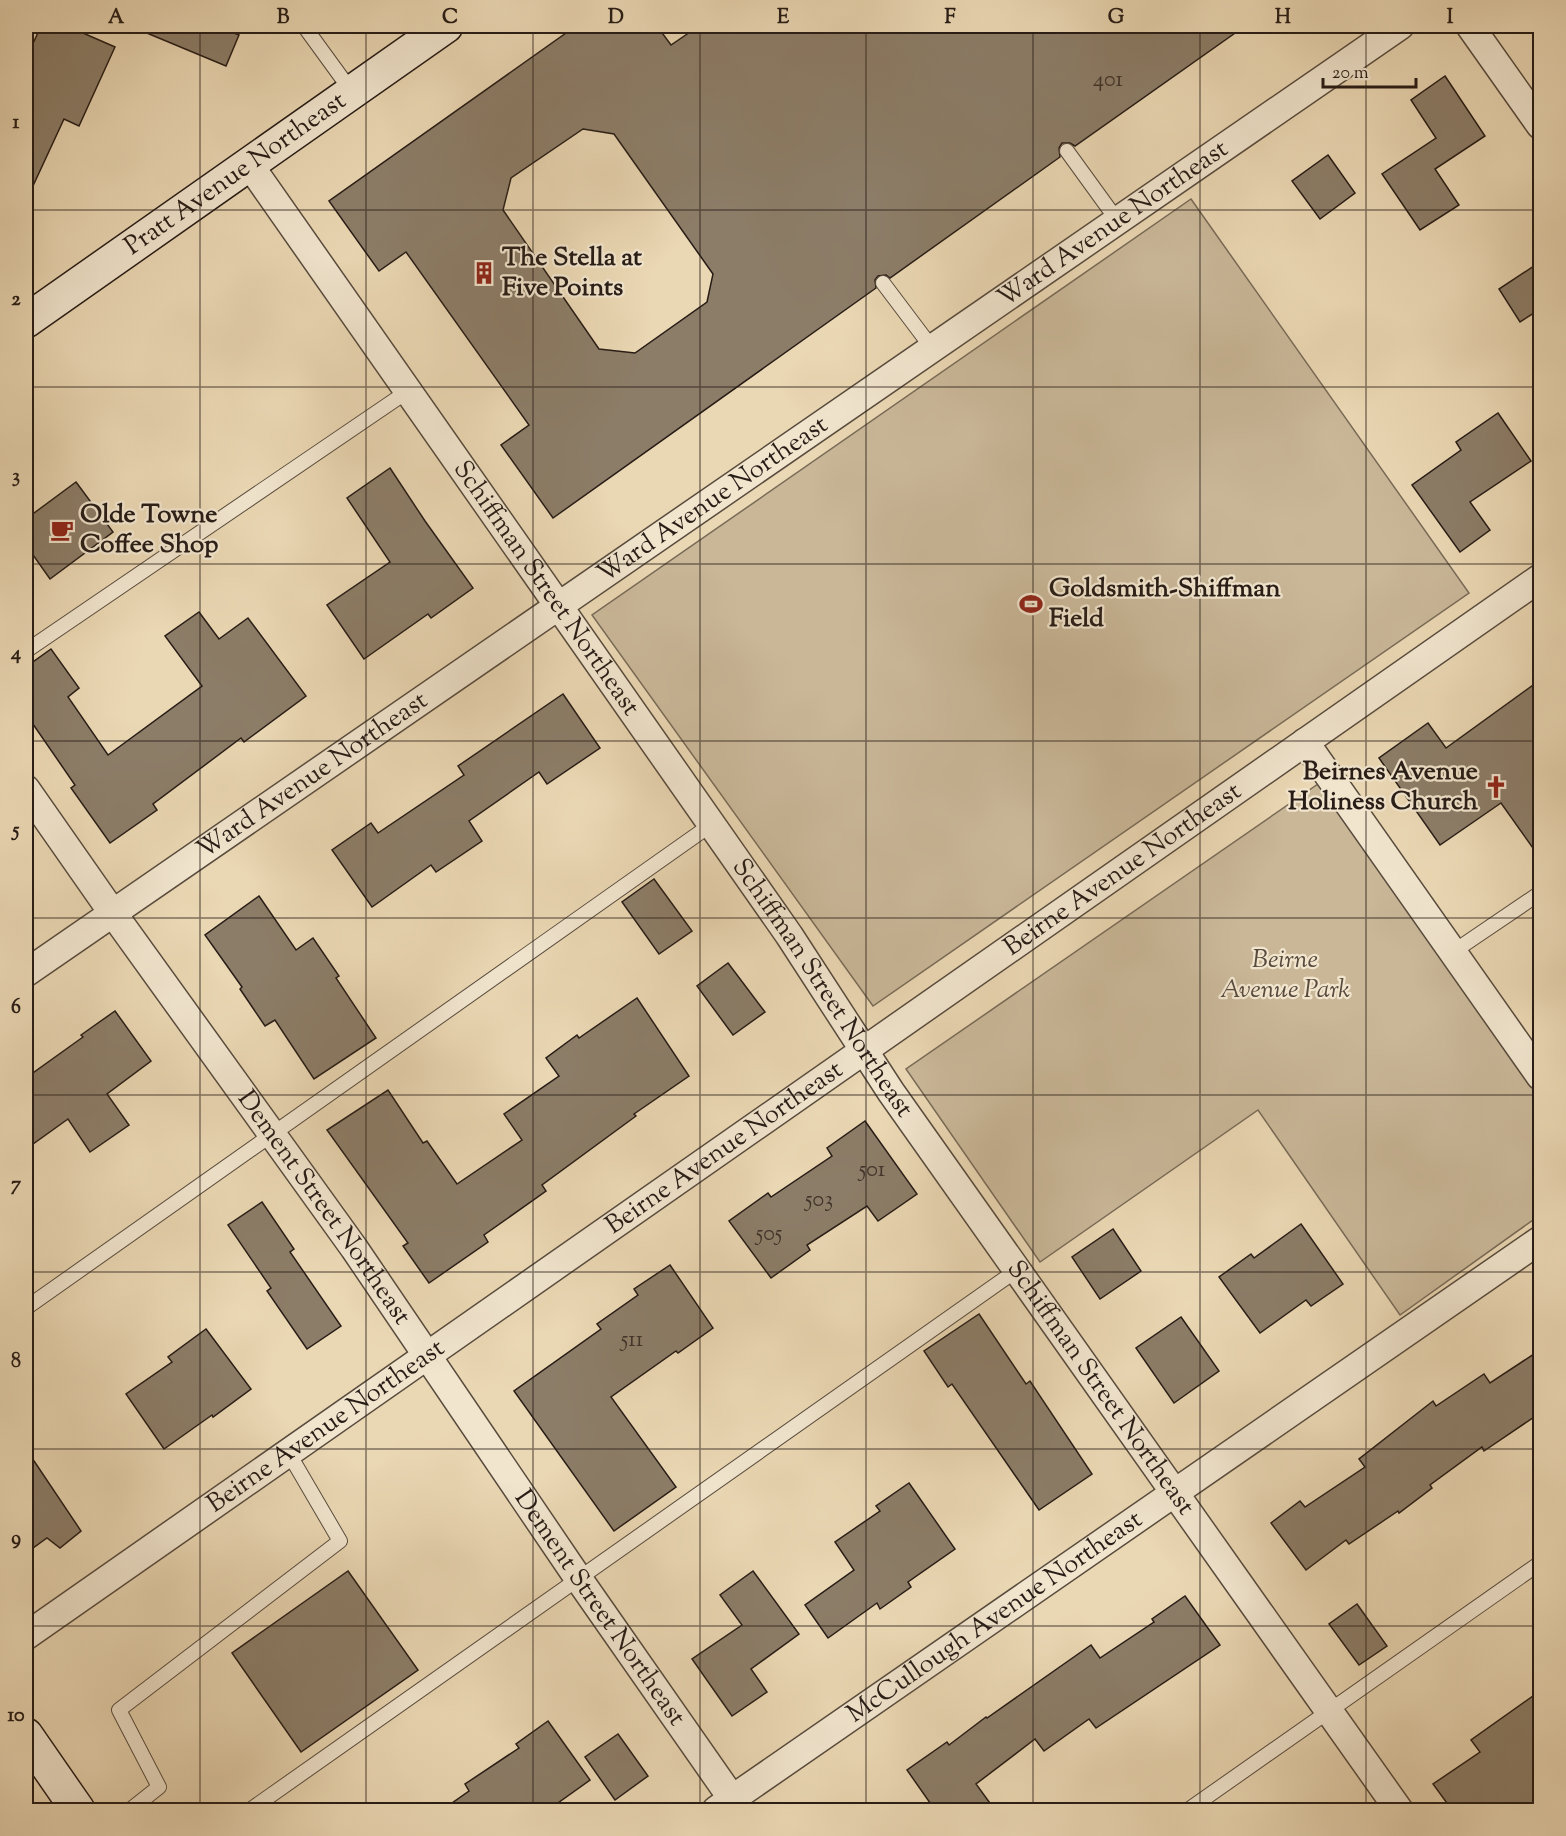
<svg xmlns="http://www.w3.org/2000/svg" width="1566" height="1836" font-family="'Sorts Mill Goudy',serif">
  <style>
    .green { fill: #c9b798; stroke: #786a57; stroke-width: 1.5 }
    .building { fill: #8c7d68; stroke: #271c16; stroke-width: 1.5; fill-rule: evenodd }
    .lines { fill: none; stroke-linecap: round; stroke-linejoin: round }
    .service-casing { stroke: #584b3d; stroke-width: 16 }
    .minor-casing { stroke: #584b3d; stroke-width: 30 }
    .secondary-casing { stroke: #271c16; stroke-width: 36 }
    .service { stroke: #f1e5ce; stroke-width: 14 }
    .minor { stroke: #f1e5ce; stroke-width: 27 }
    .secondary { stroke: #f1e5ce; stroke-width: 33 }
    .grid { fill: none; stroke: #271c16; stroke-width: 1.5; stroke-opacity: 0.55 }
    .labels { text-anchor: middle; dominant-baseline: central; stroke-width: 4.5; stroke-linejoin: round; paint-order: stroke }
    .number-label { font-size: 22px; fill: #40342a }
    .street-label { font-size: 26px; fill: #271c16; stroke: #f1e5ce }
    .poi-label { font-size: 26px; font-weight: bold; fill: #271c16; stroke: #f1e5ce; text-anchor: start }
    .park-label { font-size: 26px; font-style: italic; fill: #584a3d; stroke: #f1e5ce }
    .neatline { fill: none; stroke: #271c16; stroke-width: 2 }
    .grid-label { font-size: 20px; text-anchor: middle; font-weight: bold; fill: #271c16 }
  </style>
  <rect width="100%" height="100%" fill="#ead7b3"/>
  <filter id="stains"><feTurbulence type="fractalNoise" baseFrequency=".00333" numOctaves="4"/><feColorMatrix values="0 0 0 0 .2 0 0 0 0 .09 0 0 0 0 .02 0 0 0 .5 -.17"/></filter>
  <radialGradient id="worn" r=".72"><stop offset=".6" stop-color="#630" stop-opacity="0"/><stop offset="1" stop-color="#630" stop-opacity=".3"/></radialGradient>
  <g class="green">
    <path d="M1191 199 1469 593 873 1006 592 615Z"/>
    <path d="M1318 784 1540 1096V1215L1400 1315 1258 1110 1040 1262 906 1069Z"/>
  </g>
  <g class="building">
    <path d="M41 26H67L115 47 79 126 64 119 26 201V59Z"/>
    <path d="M130 26H216L239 35 226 66Z"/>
    <path d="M576 26H657L671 45 699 26H1245L1075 146 1070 143H1062L1059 148 1060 157 890 278 886 275 878 276 875 280 876 288 553 518 501 445 529 425 406 252 379 271 329 201ZM583 129 614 134 713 274 707 302 635 353 599 349 503 210 511 178Z"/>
    <path d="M1445 76 1485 136 1435 169 1459 205 1420 230 1382 174 1436 138 1411 100Z"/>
    <path d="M1328 155 1355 193 1320 219 1292 181Z"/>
    <path d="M1540 262V309L1520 322 1499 289Z"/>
    <path d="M1498 413 1531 461 1470 502 1490 530 1460 552 1412 485 1461 450 1456 442Z"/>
    <path d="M390 468 425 521 473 588 431 618 428 614 364 659 327 605 390 562 347 498Z"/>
    <path d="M76 482 113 532 50 579 26 545V519Z"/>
    <path d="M199 612 219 639 248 618 306 696 244 742 241 738 153 804 157 810 110 843 71 788 75 785 26 714V667L51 649 79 688 68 697 108 755 202 686 165 636Z"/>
    <path d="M1540 680V858L1501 803 1440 845 1379 758 1428 723 1446 748Z"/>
    <path d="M563 694 600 748 547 784 539 772 469 821 482 841 436 872 431 865 372 907 332 850 371 823 378 833 464 775 458 766Z"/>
    <path d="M654 879 692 931 659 954 622 902Z"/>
    <path d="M259 896 296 950 313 938 339 976 336 978 376 1038 314 1079 275 1020 265 1026 240 989 242 987 205 935Z"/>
    <path d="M728 963 765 1012 733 1035 697 986Z"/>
    <path d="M637 998 689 1076 634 1114 636 1116 542 1185 546 1191 484 1235 488 1242 429 1283 403 1246 408 1243 327 1130 388 1090 423 1143 427 1141 457 1184 522 1140 504 1114 559 1076 546 1058 577 1035 579 1038Z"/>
    <path d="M115 1011 151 1061 107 1094 129 1125 90 1152 68 1119 26 1149V1078L83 1037 81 1035Z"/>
    <path d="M865 1121 917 1194 878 1221 867 1206 807 1245 810 1250 771 1278 729 1221 768 1193 771 1197 832 1156 827 1148Z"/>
    <path d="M262 1202 294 1249 290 1252 341 1326 307 1349 267 1291 271 1288 228 1225Z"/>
    <path d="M1301 1224 1343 1284 1311 1306 1306 1300 1260 1333 1219 1277 1251 1254 1254 1258Z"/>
    <path d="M1113 1229 1141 1271 1100 1299 1072 1257Z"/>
    <path d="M670 1265 713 1328 678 1353 676 1351 611 1397 676 1487 614 1531 514 1391 601 1329 597 1324 638 1295 634 1289Z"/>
    <path d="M979 1314 1026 1384 1030 1381 1092 1474 1039 1510 952 1384 948 1387 924 1351Z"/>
    <path d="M1181 1317 1219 1371 1174 1403 1136 1348Z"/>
    <path d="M206 1329 251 1389 213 1417 212 1415 164 1449 126 1394 172 1362 168 1357Z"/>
    <path d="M1540 1350V1413L1484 1451 1482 1447 1430 1485 1432 1488 1399 1513 1398 1511 1349 1544 1346 1540 1306 1570 1271 1523 1300 1501 1305 1507 1365 1467 1359 1459 1433 1401 1436 1406 1484 1374 1490 1383Z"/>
    <path d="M26 1449 81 1531 60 1548 47 1538 26 1553Z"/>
    <path d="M909 1483 955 1549 908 1582 911 1587 880 1609 877 1603 828 1638 805 1605 854 1570 835 1542 880 1511 876 1506Z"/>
    <path d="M348 1571 418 1670 301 1752 232 1653Z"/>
    <path d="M753 1571 799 1634 751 1669 767 1692 732 1716 692 1659 742 1625 720 1595Z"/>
    <path d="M1185 1596 1220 1645 1096 1728 1089 1719 1044 1751 1035 1739 976 1784 995 1810H935L907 1770 947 1742 949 1745 986 1717 987 1718 1091 1645 1100 1658 1154 1622 1152 1619Z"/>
    <path d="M1357 1604 1387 1646 1359 1665 1329 1624Z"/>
    <path d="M1540 1691V1799L1524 1810H1452L1433 1784 1480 1752 1471 1740Z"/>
    <path d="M548 1721 590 1780 548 1810H442L469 1791 465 1784 519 1748 516 1744Z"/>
    <path d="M618 1734 648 1776 615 1800 585 1757Z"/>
  </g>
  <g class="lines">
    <g class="service-casing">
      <g id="service">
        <path d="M304 26 352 92"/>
        <path d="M1067 151 1117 220"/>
        <path d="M883 283 932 348"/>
        <path d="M26 651 408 391"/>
        <path d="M1453 952 1540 893"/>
        <path d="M26 1308 712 824"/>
        <path d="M130 1810 159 1787 119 1710 340 1541 288 1452"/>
        <path d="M250 1810 1017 1270"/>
        <path d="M1188 1810 1540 1563"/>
      </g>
    </g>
    <g class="minor-casing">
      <g id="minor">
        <path d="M1470 26 1540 125"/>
        <path id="s1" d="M249 164 789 935 891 1092 1399 1810"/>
        <path d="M1305 742 1540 1076"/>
        <path id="s2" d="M26 789 112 912 354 1248 578 1578 740 1810"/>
        <path id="s3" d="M26 973 1400 26"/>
        <path id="s4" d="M26 1636 1540 578"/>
        <path id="s5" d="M716 1810 1540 1240"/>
      </g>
    </g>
    <g class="secondary-casing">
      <g id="secondary">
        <path id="s6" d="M26 321 446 26"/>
        <path d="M26 1735 78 1810"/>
      </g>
    </g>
    <use href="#service" class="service"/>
    <use href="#minor" class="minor"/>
    <use href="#secondary" class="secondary"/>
  </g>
  <path class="grid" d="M200 26V1810M366 26V1810M533 26V1810M700 26V1810M866 26V1810M1033 26V1810M1200 26V1810M1366 26V1810M26 210H1540M26 387H1540M26 564H1540M26 741H1540M26 918H1540M26 1095H1540M26 1272H1540M26 1449H1540M26 1626H1540"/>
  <defs>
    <g id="building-bare" transform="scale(1.8)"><path d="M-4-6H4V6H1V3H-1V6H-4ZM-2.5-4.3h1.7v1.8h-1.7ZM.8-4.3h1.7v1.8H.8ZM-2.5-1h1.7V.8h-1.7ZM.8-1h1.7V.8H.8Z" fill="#8f2418" stroke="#f1e5ce" stroke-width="2.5" paint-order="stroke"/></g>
    <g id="cafe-bare" transform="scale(1.8)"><path d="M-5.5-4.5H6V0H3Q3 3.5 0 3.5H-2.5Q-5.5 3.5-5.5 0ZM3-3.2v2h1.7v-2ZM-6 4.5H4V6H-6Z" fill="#8f2418" stroke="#f1e5ce" stroke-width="2.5" paint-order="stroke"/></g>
    <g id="stadium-bare" transform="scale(1.8)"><path d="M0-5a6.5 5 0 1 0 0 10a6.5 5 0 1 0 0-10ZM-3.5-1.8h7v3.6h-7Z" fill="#8f2418" stroke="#f1e5ce" stroke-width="2.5" paint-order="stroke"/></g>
    <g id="church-bare" transform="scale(1.8)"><path d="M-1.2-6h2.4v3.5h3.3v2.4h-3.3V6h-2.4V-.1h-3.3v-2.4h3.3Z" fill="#8f2418" stroke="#f1e5ce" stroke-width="2.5" paint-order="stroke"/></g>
  </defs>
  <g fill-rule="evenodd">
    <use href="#building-bare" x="484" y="273"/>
    <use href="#cafe-bare" x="62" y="530"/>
    <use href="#stadium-bare" x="1031" y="604"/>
    <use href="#church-bare" x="1496" y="787"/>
  </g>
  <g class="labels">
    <g class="number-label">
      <text x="1108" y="81">401</text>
      <text x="872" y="1171">501</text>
      <text x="819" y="1201">503</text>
      <text x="769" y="1235">505</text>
      <text x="632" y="1341">511</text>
    </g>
    <g class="street-label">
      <text stroke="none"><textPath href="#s6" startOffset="256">Pratt Avenue Northeast</textPath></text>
      <text stroke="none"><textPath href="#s3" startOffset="1320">Ward Avenue Northeast</textPath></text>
      <text stroke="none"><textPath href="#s3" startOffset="834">Ward Avenue Northeast</textPath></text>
      <text stroke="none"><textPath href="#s1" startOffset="518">Schiffman Street Northeast</textPath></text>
      <text stroke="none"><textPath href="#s3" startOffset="348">Ward Avenue Northeast</textPath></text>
      <text stroke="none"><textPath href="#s4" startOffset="1338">Beirne Avenue Northeast</textPath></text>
      <text stroke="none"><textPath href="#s1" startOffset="1004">Schiffman Street Northeast</textPath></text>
      <text stroke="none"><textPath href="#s4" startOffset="852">Beirne Avenue Northeast</textPath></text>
      <text stroke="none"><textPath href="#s2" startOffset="514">Dement Street Northeast</textPath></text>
      <text stroke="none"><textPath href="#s1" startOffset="1491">Schiffman Street Northeast</textPath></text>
      <text stroke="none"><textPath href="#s4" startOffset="366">Beirne Avenue Northeast</textPath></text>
      <text stroke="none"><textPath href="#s2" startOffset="1000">Dement Street Northeast</textPath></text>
      <text stroke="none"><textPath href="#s5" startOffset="339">McCullough Avenue Northeast</textPath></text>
    </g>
    <g class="poi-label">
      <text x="502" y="258">The Stella at<tspan x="502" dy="30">Five Points</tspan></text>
      <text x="80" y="515">Olde Towne<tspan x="80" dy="30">Coffee Shop</tspan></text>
      <text x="1049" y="589">Goldsmith-Shiffman<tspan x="1049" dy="30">Field</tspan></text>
      <text x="1478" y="772" text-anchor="end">Beirnes Avenue<tspan x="1478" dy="30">Holiness Church</tspan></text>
    </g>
    <g class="park-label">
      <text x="1285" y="960">Beirne<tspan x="1285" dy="30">Avenue Park</tspan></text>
    </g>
  </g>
  <rect width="1566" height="1836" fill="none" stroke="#ead7b3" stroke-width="66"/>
  <path d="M1323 78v9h93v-9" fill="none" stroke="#271c16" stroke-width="3"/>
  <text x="1332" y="78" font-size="18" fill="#271c16" stroke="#f1e5ce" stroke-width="4.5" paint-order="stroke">20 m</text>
  <rect x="33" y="33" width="1500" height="1770" class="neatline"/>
  <g class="grid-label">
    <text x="116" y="23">A</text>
    <text x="283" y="23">B</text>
    <text x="450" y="23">C</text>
    <text x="616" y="23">D</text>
    <text x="783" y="23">E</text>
    <text x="950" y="23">F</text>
    <text x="1116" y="23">G</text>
    <text x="1283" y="23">H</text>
    <text x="1450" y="23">I</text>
    <text x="16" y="128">1</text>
    <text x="16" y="305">2</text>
    <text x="16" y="482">3</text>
    <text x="16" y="659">4</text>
    <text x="16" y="836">5</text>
    <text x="16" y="1013">6</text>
    <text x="16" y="1190">7</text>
    <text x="16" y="1367">8</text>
    <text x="16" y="1544">9</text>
    <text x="16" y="1721">10</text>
  </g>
  <rect width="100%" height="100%" filter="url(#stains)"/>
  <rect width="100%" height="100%" fill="url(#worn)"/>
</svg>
